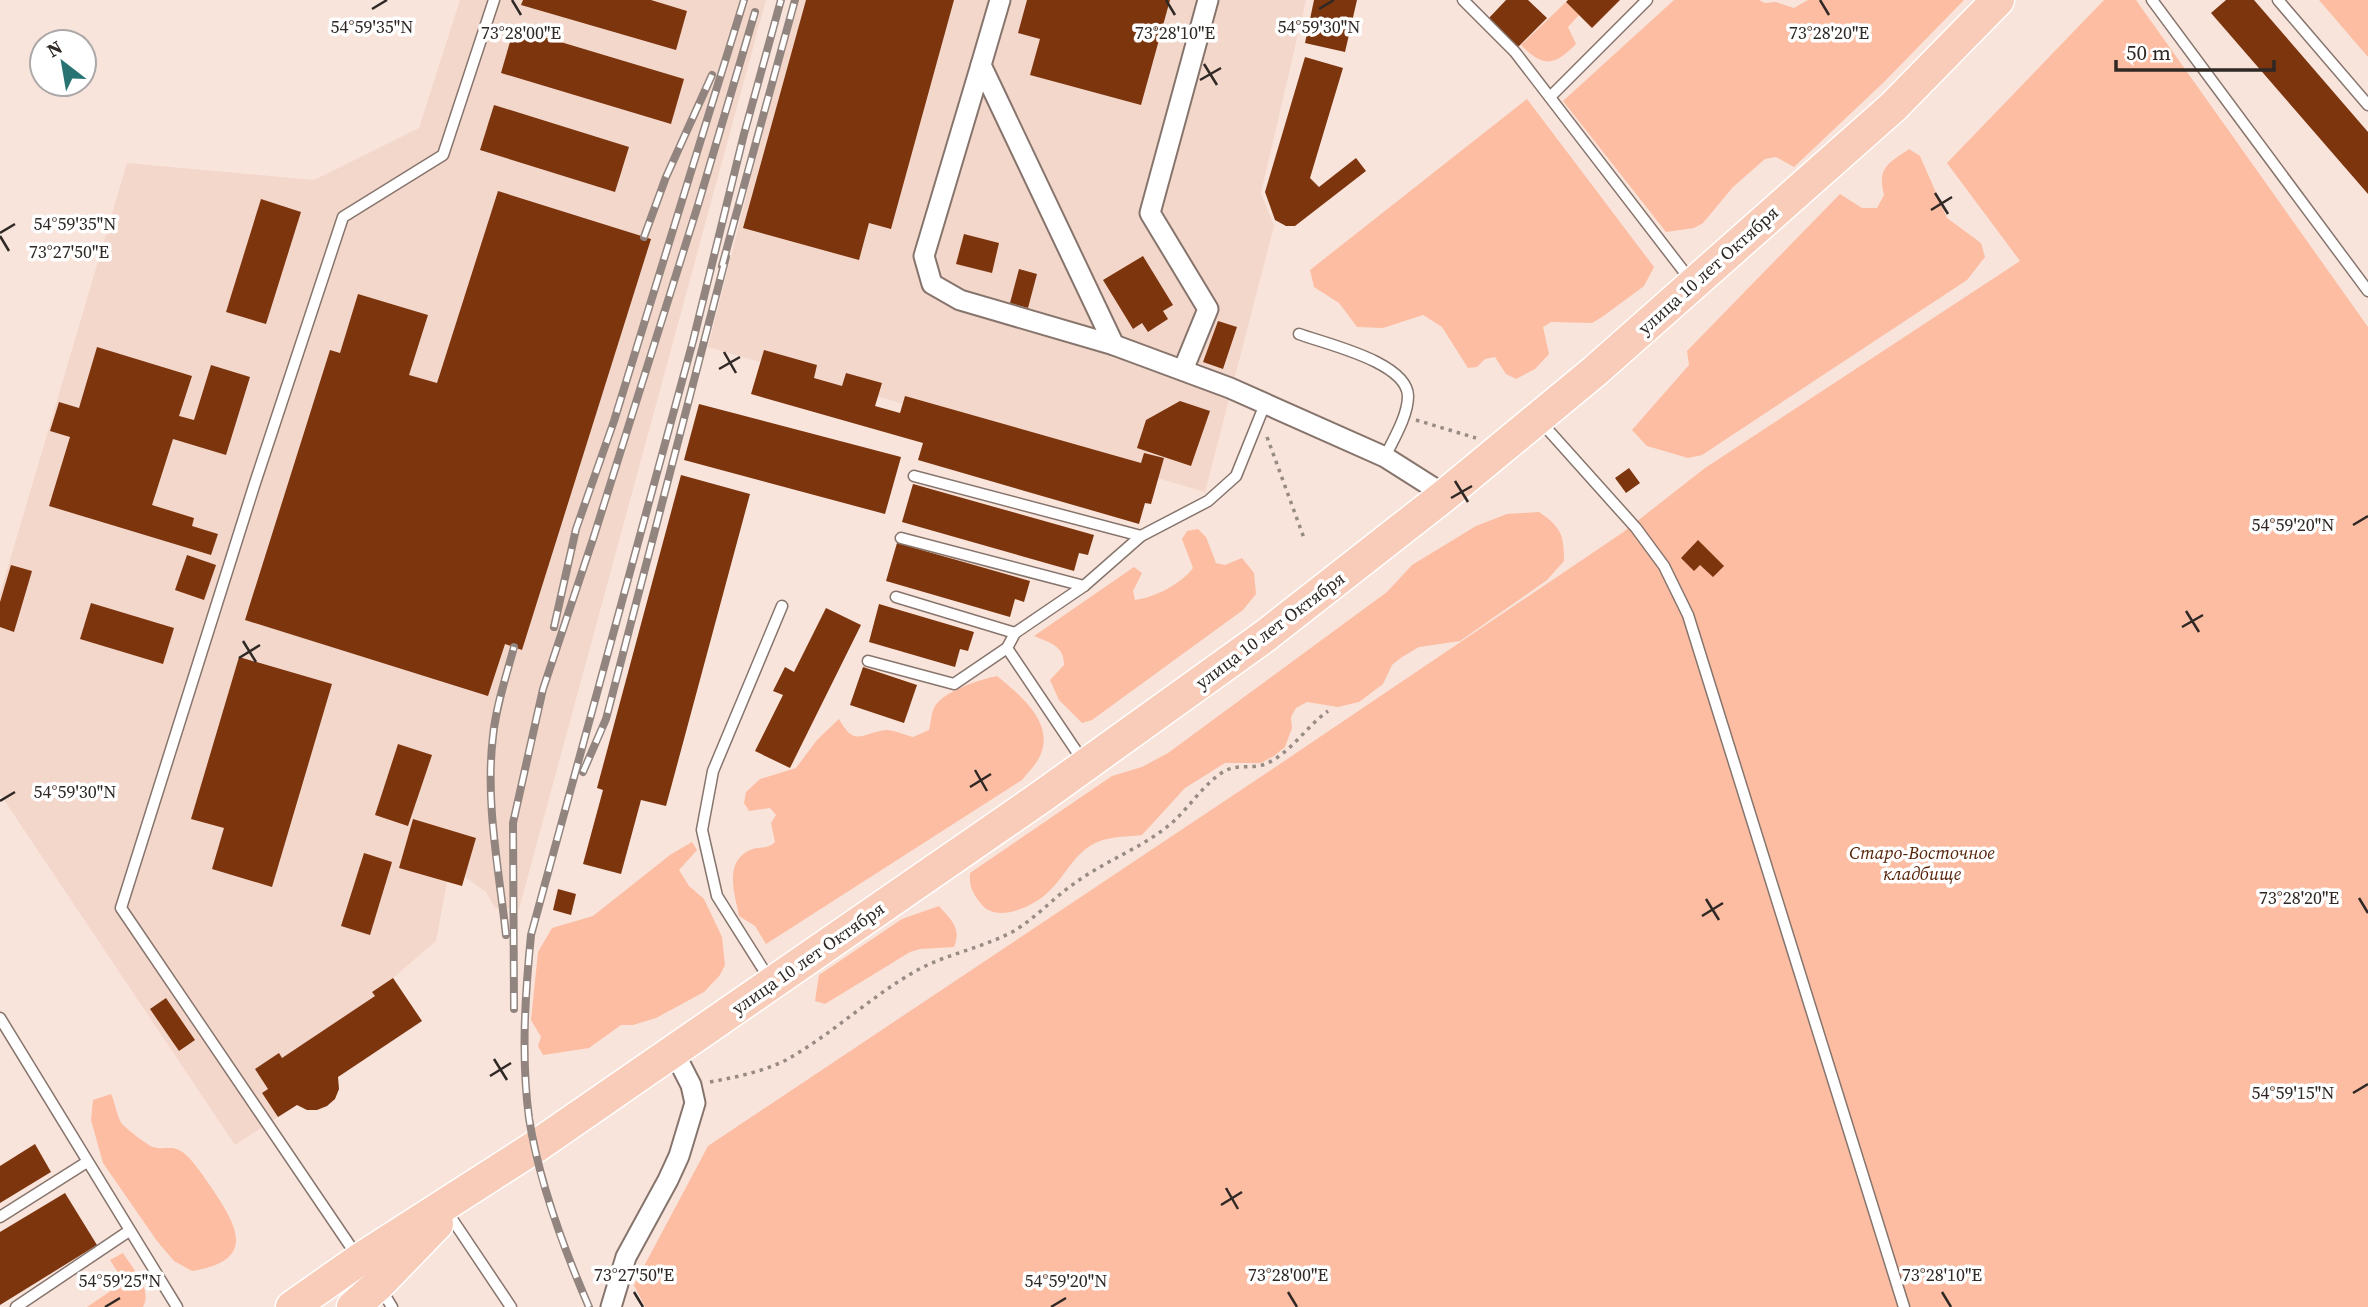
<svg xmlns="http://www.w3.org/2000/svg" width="2368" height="1307" font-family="'Source Serif 4',serif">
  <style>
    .built { fill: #f3d7cb }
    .green { fill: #fcbda2 }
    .building { fill: #7d350e }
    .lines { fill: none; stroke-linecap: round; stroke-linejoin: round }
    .service-casing { stroke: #87756d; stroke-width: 13 }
    .minor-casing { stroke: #87756d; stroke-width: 23 }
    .primary-casing { stroke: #fff; stroke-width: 35 }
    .path { stroke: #988a84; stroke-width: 3.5; stroke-dasharray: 3.5 5; stroke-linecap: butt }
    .service { stroke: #fff; stroke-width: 10 }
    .minor { stroke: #fff; stroke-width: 19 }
    .primary { stroke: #f8ccb8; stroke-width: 32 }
    .rail-casing { stroke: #92857f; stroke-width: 8 }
    .rail { stroke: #fff; stroke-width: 5; stroke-dasharray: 16; stroke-linecap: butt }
    .ticks { fill: none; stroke: #2f2825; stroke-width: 2.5 }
    .labels { text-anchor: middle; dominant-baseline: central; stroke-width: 7; stroke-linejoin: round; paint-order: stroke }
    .street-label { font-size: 18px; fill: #2f2825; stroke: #fff }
    .park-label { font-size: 18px; font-style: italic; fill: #572308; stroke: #fff }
    .ticks-label { font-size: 18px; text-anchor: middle; fill: #2f2825; stroke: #fff; stroke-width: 7; stroke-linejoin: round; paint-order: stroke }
  </style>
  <rect width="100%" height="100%" fill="#f9e4db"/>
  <g class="built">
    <path d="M460 0H766L519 909 495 908 486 892 465 877 462 886 447 882 436 941 393 978 372 992 375 996 282 1058 279 1054 268 1089 262 1094 278 1117 235 1145 0 794V594L127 163 314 180 419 128Z"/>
    <path d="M796 0H1306L1261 193 1274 226 1205 492 708 347Z"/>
  </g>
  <g class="green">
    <path d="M1674 0H1759L1765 3 1776 2 1794 8 1808 0H1964L1884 82 1794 167 1776 157 1765 159 1733 187 1703 223 1694 228 1666 232 1563 101Z"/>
    <path d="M2104 0H2136L2368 327V1307H645L634 1285 708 1146 1268 772 1622 533 1705 468 2020 261 1947 163Z"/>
    <path d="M2319 0H2368V57Z"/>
    <path d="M1566 2 1579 15 1568 27 1576 44C1554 66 1544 68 1521 45Z"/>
    <path d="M1527 99 1654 267 1644 286 1602 317 1592 323 1551 322 1543 327 1549 354 1535 369 1516 379 1506 374 1495 357 1485 359 1477 367 1468 368 1442 327 1423 315 1383 328 1357 327 1339 303 1314 287 1310 270Z"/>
    <path d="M1909 149 1920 156 1947 218 1981 243 1985 257 1967 280 1702 455 1688 458 1647 446 1632 430 1689 365 1687 351 1840 194 1862 208H1877L1884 195C1877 167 1888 164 1909 149Z"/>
    <path d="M1539 512C1561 527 1564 535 1564 561L1547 580 1460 641 1419 647 1402 657 1392 665 1383 684 1359 702 1338 707 1307 702 1296 708 1291 717 1292 728 1285 747 1274 756 1261 763H1225L1185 788 1142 835C1124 837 1105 836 1090 846 1071 858 1063 880 1046 894 1032 907 998 922 983 906 973 894 969 888 970 873L1112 776 1142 767 1168 753 1387 592 1412 565 1476 526 1507 514Z"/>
    <path d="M1198 529 1206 537 1216 563 1225 565 1242 558 1254 573 1256 594 1243 610 1092 720 1082 723 1059 700 1050 680 1064 665C1064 645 1050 643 1034 636L1134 567 1142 573 1133 591 1135 600C1155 597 1180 585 1193 568L1182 539 1187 531Z"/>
    <path d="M997 676C1020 695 1057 724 1039 758 1035 766 1027 773 1022 780L766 944 755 926 739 916C735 894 723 863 750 850 759 846 767 850 775 842L771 823 776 815 770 808 749 811 744 803 746 792 760 779 796 768 817 740 839 719C855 748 861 733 886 730 894 730 905 735 913 737L929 730C931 723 931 714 934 708 941 692 981 679 997 676Z"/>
    <path d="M692 842 697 850 679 870 689 886 704 899 722 937 725 965 720 975 704 992 656 1018 633 1025H621L589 1048 543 1055 538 1046 541 1037 531 1020 538 952 552 928 593 916 670 855Z"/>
    <path d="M939 906C951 920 962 928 954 947L920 949 910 952 825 1004 815 1001 819 975 902 919Z"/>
    <path d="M111 1094C115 1102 117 1117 122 1124 127 1129 147 1145 153 1147 161 1150 171 1146 179 1150 190 1155 204 1177 211 1187 238 1227 257 1260 192 1271L174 1261 157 1241 103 1163 91 1120 93 1100Z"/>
    <path d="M123 1253C132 1268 153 1289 143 1307H87L124 1282 110 1260Z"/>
  </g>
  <g class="building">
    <path d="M523 0H651L687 11 676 50 521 5Z"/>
    <path d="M806 0H954L891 229 869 223 859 260 743 228Z"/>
    <path d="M1027 0H1170L1141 105 1030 75 1040 39 1018 33Z"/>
    <path d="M1314 0H1357L1345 52 1305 43Z"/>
    <path d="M1506 0H1528L1547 18 1518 47 1489 18Z"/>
    <path d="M1568 0H1620L1592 28 1566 2Z"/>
    <path d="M2226 0H2254L2368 132V194L2211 13Z"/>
    <path d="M514 28 684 79 671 124 501 73Z"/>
    <path d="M1305 57 1343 68 1310 178 1319 187 1356 158 1366 171 1295 226H1286L1275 220 1265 192Z"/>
    <path d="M494 105 629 147 615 192 480 150Z"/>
    <path d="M498 191 651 239 522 650 505 644 488 696 245 620 330 350 340 353 358 294 428 315 409 375 437 383Z"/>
    <path d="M261 199 301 212 266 324 226 312Z"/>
    <path d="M964 234 999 243 992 273 956 264Z"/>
    <path d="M1143 256 1173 305 1163 311 1168 319 1148 332 1142 323 1133 329 1103 280Z"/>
    <path d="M1019 269 1037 274 1028 308 1010 303Z"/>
    <path d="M1218 321 1237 327 1223 369 1203 362Z"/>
    <path d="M97 347 192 376 179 416 194 420 211 365 250 377 226 455 173 439 152 505 194 518 192 526 218 534 211 555 49 506 70 437 50 431 59 402 79 408Z"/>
    <path d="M764 350 817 365 814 378 842 386 846 373 882 383 875 406 900 413 905 396 1141 463 1144 453 1164 458 1151 504 1145 503 1139 524 918 460 923 443 751 394Z"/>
    <path d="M1180 401 1210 411 1191 466 1137 448 1146 420Z"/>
    <path d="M699 404 901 457 885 514 684 460Z"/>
    <path d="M1629 468 1640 483 1626 493 1615 478Z"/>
    <path d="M681 475 750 494 666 806 641 800 621 874 583 864 603 790 597 788Z"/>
    <path d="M913 484 1094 535 1088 555 1079 553 1074 571 902 522Z"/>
    <path d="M1698 540 1724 566 1713 577 1700 565 1694 571 1681 558Z"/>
    <path d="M897 543 1030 581 1024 602 1015 599 1010 617 886 581Z"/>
    <path d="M187 555 216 565 204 600 175 590Z"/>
    <path d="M11 565 32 571 14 632 0 627V602Z"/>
    <path d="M91 603 174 628 163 664 80 639Z"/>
    <path d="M879 604 974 632 968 651 960 649 955 667 869 642Z"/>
    <path d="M826 608 861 625 790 768 755 751 783 695 773 691 785 667 794 672Z"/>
    <path d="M239 657 332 684 272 887 212 869 224 828 191 819Z"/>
    <path d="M863 667 917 685 904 723 850 705Z"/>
    <path d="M398 744 432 755 408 826 375 815Z"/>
    <path d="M413 819 476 838 462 886 399 868Z"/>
    <path d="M364 853 392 862 370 935 341 926Z"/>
    <path d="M558 889 576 894 571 915 553 910Z"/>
    <path d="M393 978 422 1021 338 1077 339 1089 335 1099 327 1106 317 1110H307L297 1105 278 1117 262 1093 268 1089 255 1069 279 1053 282 1058 375 996 372 992Z"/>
    <path d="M166 998 195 1040 179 1051 150 1009Z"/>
    <path d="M35 1144 51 1172 0 1203V1166Z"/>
    <path d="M65 1193 97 1245 0 1305V1232Z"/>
  </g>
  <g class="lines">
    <g class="service-casing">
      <g id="service">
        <path d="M1463 0 1515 52 1692 282"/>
        <path d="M2152 0 2368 291"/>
        <path d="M2278 0 2368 105"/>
        <path d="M1550 97 1647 0"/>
        <path d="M1299 334C1326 344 1407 362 1408 396 1408 416 1393 440 1385 457"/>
        <path d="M1541 422 1636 528 1664 566 1688 615 1904 1307"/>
        <path d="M914 476 1141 536"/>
        <path d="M901 538 1084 586"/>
        <path d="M896 597 1015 633"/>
        <path d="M868 661 954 684 1007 648"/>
        <path d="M1083 761 1007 648 1015 633 1084 586 1141 536 1208 501 1236 476 1265 404"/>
        <path d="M770 980 717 896 702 830 713 771 782 606"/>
        <path d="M0 1018 177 1307"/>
        <path d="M448 1213 511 1307"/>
        <path d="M0 1217 87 1162"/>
        <path d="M357 1256 121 908 254 486 343 217 443 155 494 0"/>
        <path d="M381 1289 392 1307"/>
        <path d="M16 1307 129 1231"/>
      </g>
    </g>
    <g class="minor-casing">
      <g id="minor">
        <path d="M1000 0 981 65 1114 345 1230 388 1385 457 1445 495"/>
        <path d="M981 65 924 256 932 284 960 300 1114 345"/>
        <path d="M1183 370 1208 309 1150 213 1208 0"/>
        <path d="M611 1307 626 1257 668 1180 679 1156 695 1103 691 1085 673 1050"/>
      </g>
    </g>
    <g class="primary-casing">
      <g id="primary">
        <path d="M292 1307 359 1260 535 1147 1041 797 1265 636 1445 495 1595 371 1893 107 1998 0"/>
        <path d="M353 1307 378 1285 437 1224"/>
      </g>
    </g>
    <g class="path">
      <path d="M1416 420 1476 438"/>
      <path d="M1267 437 1304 538"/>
      <path d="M710 1082C736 1077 762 1072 786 1060 831 1035 869 998 914 972 945 954 980 949 1012 932 1035 919 1053 898 1075 883 1106 860 1145 847 1174 821 1190 806 1204 784 1223 772 1237 763 1253 770 1268 763 1292 751 1307 726 1328 711"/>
    </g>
    <use href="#service" class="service"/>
    <use href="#minor" class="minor"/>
    <use href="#primary" class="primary"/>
    <g class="rail-casing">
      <g id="rail">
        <path d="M644 237 666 177 712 75"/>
        <path d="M722 266 795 0"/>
        <path d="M554 627 576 529 614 421 744 0"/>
        <path d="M583 772 606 719 726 257"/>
        <path d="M506 935C499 870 485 802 493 736 496 706 506 677 514 647"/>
        <path d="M514 1009 513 823 543 689 594 536 698 205 755 12"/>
        <path d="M589 1307C563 1247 539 1182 529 1118 521 1057 525 996 531 935L693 341 744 134 781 0"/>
      </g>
    </g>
    <use href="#rail" class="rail"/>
  </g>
  <path class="ticks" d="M512 0 521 15M1166 0 1175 15M1820 0 1829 15M372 9 387 0M1319 9 1334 0M1204 64 1217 85M1200 80 1221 68M1935 193 1948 214M1931 210 1952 197M0 233 15 224M0 236 9 251M724 352 736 373M719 369 740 357M1455 481 1468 502M1451 498 1472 486M2353 525 2368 516M2186 611 2199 632M2182 627 2203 615M243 641 256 662M239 658 260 645M975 770 987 791M970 787 991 774M0 801 15 792M2359 898 2368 913M1706 899 1719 920M1702 916 1723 903M494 1059 507 1080M490 1076 511 1063M2353 1093 2368 1084M1226 1188 1238 1209M1221 1205 1242 1192M634 1292 643 1307M1288 1292 1297 1307M1942 1292 1951 1307M105 1307 120 1298M1051 1307 1066 1298"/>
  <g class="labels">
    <g class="street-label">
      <text transform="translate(1708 270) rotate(-42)">улица 10 лет Октября</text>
      <text transform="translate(1270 630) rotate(-37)">улица 10 лет Октября</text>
      <text transform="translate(808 958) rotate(-35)">улица 10 лет Октября</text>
    </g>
    <g class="park-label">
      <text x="1922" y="852">Старо-Восточное<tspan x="1922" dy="21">кладбище</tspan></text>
    </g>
  </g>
  <g class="ticks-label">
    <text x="372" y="33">54°59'35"N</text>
    <text x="1319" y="33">54°59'30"N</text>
    <text x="521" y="39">73°28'00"E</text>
    <text x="1175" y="39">73°28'10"E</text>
    <text x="1829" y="39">73°28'20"E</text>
    <text x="75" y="230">54°59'35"N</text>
    <text x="69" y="258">73°27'50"E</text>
    <text x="2293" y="531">54°59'20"N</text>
    <text x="75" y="798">54°59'30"N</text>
    <text x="2299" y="904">73°28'20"E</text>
    <text x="2293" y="1099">54°59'15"N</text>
    <text x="634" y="1281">73°27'50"E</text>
    <text x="1288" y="1281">73°28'00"E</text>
    <text x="1942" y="1281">73°28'10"E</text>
    <text x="120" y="1287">54°59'25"N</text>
    <text x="1066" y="1287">54°59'20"N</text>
  </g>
  <g transform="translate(63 63) rotate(329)"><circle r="33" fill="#ffffff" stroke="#aca9a8" stroke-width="2"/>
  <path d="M0-5L12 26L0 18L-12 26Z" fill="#297373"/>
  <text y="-10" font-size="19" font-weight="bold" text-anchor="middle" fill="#2f2825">N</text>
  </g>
  <path d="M2116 60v10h158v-10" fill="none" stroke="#2f2825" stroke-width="3.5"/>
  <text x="2126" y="60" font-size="21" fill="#2f2825" stroke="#ffffff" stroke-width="5" paint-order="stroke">50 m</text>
</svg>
